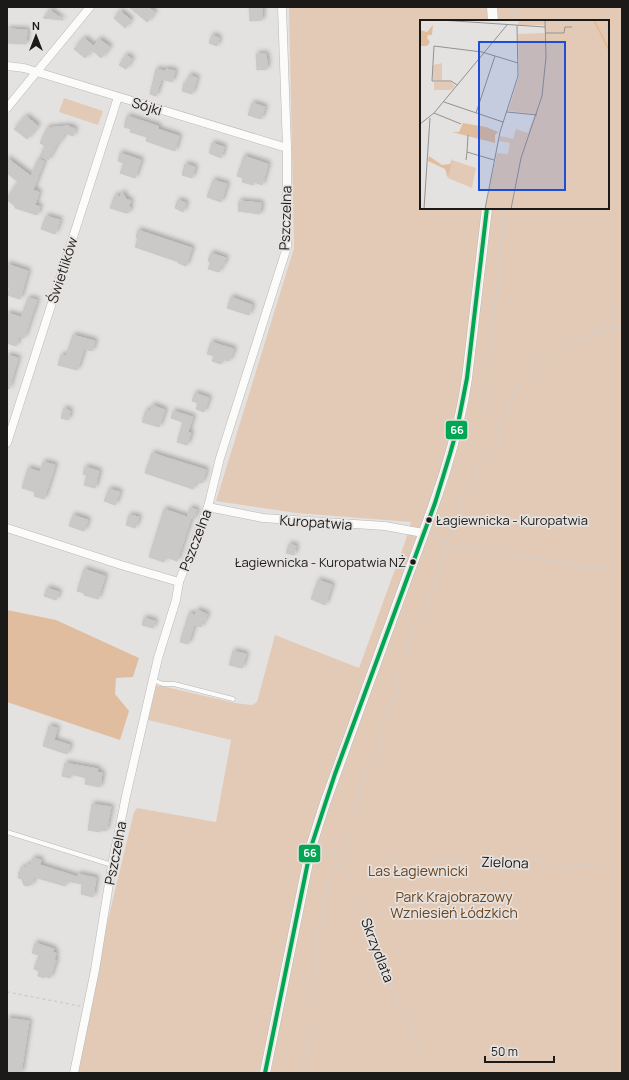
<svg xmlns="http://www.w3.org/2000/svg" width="629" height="1080" font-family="Manrope,sans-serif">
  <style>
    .green { fill: #e3cab7; fill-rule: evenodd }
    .forest { fill: #e0bd9e }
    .building { fill: #cac9c8; stroke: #c8c7c7; filter: url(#shadow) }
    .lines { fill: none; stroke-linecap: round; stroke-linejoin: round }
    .service-casing { stroke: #b9b8b7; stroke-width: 5 }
    .minor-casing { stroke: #b9b8b7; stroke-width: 9 }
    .tertiary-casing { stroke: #b9b8b7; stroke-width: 11 }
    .path { stroke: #cececd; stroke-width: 1.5; stroke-dasharray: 3 3; stroke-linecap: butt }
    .service { stroke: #fbfbfa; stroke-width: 4 }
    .minor { stroke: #fbfbfa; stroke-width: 8 }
    .tertiary { stroke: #fbfbfa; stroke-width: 10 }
    .bus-1-casing { stroke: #e5e2e0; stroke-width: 7 }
    .bus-1 { stroke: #00a651; stroke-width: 4 }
    .bus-dot { fill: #1b1a19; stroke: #e5e2e0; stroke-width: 1.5 }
    .labels { text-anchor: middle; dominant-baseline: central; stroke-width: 3.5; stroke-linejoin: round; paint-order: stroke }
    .bus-label { font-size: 13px; fill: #1b1a19; stroke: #e5e2e0; text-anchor: start }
    .street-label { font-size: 14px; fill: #1b1a19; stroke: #e5e2e0 }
    .park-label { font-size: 14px; fill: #6d431b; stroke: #e5e2e0 }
    .inset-river { fill: none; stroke: #e9bc95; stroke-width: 2 }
    .inset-road { fill: none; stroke: #949291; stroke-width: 1 }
    .view { fill: #1d4ed8; fill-opacity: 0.15; stroke: #1d4ed8; stroke-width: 2 }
    .inset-edge { fill: none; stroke: #1b1a19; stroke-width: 2 }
    .line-badge { stroke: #e5e2e0; stroke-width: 1.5 }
    .badge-label { font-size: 11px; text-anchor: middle; font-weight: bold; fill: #fff }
  </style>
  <defs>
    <filter id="shadow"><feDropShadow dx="2.5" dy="-2.5" stdDeviation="2" flood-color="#0004"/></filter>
  </defs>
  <rect width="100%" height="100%" fill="#e4e2e1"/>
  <g class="green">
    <path d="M289 7H622V1073H75L95 973 134 812 137 808 216 822 231 740 148 720 156 686H162L235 703 252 705 257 702 275 635 359 668 405 542 411 522 296 513 216 501 294 248ZM421 21H608V208H421Z"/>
    <path d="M64 98 103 111 98 125 59 112Z"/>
  </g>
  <path class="forest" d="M7 610 56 620 139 658 133 677 116 678 115 694 129 711 120 740 7 702Z"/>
  <g class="building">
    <path d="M129 7H148L155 12 147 22Z"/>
    <path d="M249 7H262V20L250 21Z"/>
    <path d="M50 10 63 20 43 18Z"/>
    <path d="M120 11 131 20 125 28 114 18Z"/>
    <path d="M7 29 27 30 26 44 7 43Z"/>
    <path d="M212 35 219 38 217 46 209 43Z"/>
    <path d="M84 38 94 46 99 39 110 47 101 58 92 50 85 58 74 49Z"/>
    <path d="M256 54H266V59H267V69L257 70Z"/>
    <path d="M126 55 132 59 126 69 119 65Z"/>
    <path d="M156 69 165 71 166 69 175 71 172 82 161 79 156 96 150 94Z"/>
    <path d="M189 75 197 78 192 94 182 91 184 83 186 84Z"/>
    <path d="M252 103 265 107 261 119 248 115Z"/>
    <path d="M26 116 38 126 27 139 14 129Z"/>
    <path d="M127 116 158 126V129L179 136 175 151 146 141 147 137 130 132 131 129 124 127Z"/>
    <path d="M68 126 75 129 73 136 65 133 59 143 58 142 48 160 40 156 45 146 40 143 47 128Z"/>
    <path d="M212 143 224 147 221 158 209 153Z"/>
    <path d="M120 153 141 160 135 178 120 173 124 163 118 161Z"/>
    <path d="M244 156 268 164 262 185 254 182 253 185 242 182 243 178 237 176Z"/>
    <path d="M7 158 31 176 38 159 44 161 33 190 39 192 35 205 40 207 37 215 15 208V206L7 200V198L18 182 7 173Z"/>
    <path d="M185 164 195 167 192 178 182 175Z"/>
    <path d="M213 180 227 184 221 202 207 197Z"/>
    <path d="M122 192 126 199 131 201 129 205 130 208 129 212 126 213 110 208 115 195 120 197Z"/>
    <path d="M178 200 186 203 183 212 175 208Z"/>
    <path d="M239 201 261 203 260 214 238 211Z"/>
    <path d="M46 216 60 220 55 234 41 229Z"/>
    <path d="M138 230 192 248 186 266 178 263 179 262 135 247 138 238 136 237Z"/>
    <path d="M211 253 226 258 223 266H221L219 272 208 269 211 262 208 261Z"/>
    <path d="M7 264 28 271 20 299 7 295 10 287H7Z"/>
    <path d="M231 297 252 305 249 315 227 308Z"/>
    <path d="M28 298 37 300 24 338 19 337 16 346 7 343V313L21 317Z"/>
    <path d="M73 335 95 341 92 351 84 349 77 370 58 365 61 355 66 356Z"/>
    <path d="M211 342 234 349 229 361 222 359 221 364 212 361 214 356 207 354Z"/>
    <path d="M7 355 18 358 9 389 7 388Z"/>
    <path d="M195 393 209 398 204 412 196 409 198 403 192 401Z"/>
    <path d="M152 405 165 410 159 427 142 422 146 410 150 411Z"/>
    <path d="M64 408 70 411 68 420 61 418Z"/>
    <path d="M173 411 193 417 188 432 191 433 187 445 177 442 183 422 171 418Z"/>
    <path d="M152 453 206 470 202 483 195 482 193 489 145 473Z"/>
    <path d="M43 462 55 465 44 499 34 496 35 492 22 488 28 468 40 472Z"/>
    <path d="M85 467 99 471 95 488 84 485 87 475 83 474Z"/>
    <path d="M109 489 120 492 115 505 104 501Z"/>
    <path d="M190 508 197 510 194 519 191 518 177 561 166 557 164 562 149 557 164 509 187 517Z"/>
    <path d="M73 515 88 520 84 531 69 526Z"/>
    <path d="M129 515 139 517 135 528 126 525Z"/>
    <path d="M289 544 296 546 294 555 286 553Z"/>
    <path d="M84 569 105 576 98 599 84 595V593L77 591Z"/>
    <path d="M318 580 332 585 325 605 311 599Z"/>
    <path d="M47 588 59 592 56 600 44 596Z"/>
    <path d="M197 610 207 614 205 621H203L201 627 194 625 188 644 180 642 189 613 195 615Z"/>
    <path d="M144 618 155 621 153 628 142 625Z"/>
    <path d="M233 651 246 654 242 668 229 665Z"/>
    <path d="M49 726 57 728 54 740 70 745 67 754 43 746Z"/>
    <path d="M65 763 98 769 97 772 102 773 100 787 85 784 86 778 71 774 70 778 62 776Z"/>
    <path d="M92 804 111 807 106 831 100 830V832L88 830Z"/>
    <path d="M33 858 41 860 40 865 78 877V874L96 878 93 897 81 894 82 884 66 881 65 886 34 877 32 884 27 886 24 885 22 880V879L18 878 19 875 18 873 20 871 22 867 26 868 27 864 29 865 30 864H31Z"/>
    <path d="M35 943 54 949 53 952 56 953 54 960H56L50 978 45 976 44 978 38 976 39 971 34 969 39 955 32 953Z"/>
    <path d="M7 1018 29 1021 21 1073 7 1071Z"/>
  </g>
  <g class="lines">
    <g class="service-casing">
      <g id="service">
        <path d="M153 680 163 684H174L233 699"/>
        <path d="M7 832 112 865"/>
      </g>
    </g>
    <g class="minor-casing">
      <g id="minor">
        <path d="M7 66 24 68 37 72 287 148"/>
        <path d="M7 108 90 7"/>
        <path d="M7 443 118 97"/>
        <path d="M208 507 263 518 385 526 423 533"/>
        <path d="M7 528 121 565 179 582"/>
        <path d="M74 1073 95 970 112 865 126 796 158 658 176 600 179 582 208 507 220 458 287 247V148L282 7"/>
      </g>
    </g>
    <g class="tertiary-casing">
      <g id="tertiary">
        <path d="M492 7 493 21"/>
        <path d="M265 1073 311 847 325 803C352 727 380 651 408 575 432 511 457 447 467 378L487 208"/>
      </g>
    </g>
    <g class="path">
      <path d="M512 21V7"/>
      <path d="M594 332 622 328"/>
      <path d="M499 427 515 392 540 361 562 345 594 332 622 301"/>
      <path d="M433 537 446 543 622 573"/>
      <path d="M320 850 341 857 426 1073"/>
      <path d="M341 857 622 866"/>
      <path d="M7 992 80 1006"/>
      <path d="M302 1073 313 1012 321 910 353 823 361 789 380 742 385 720 395 696 401 667 426 606 427 597 446 543 479 465 493 446 498 437 499 427 484 395 492 339 504 208"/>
    </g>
    <use href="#service" class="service"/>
    <use href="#minor" class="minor"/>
    <use href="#tertiary" class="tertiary"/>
    <g class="bus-1-casing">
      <path id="bus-1" d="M265 1073 311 847 335 774 435 503 450 454 457 429 467 378 487 208"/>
    </g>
    <use href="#bus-1" class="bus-1"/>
  </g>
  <g class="bus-dot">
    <circle cx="429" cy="520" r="3.5"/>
    <circle cx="413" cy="562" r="3.5"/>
  </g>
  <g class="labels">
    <g class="bus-label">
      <text x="436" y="520">Łagiewnicka - Kuropatwia</text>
      <text x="406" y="562" text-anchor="end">Łagiewnicka - Kuropatwia NŻ</text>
    </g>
    <g class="street-label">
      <text transform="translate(147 106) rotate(17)">Sójki</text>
      <text transform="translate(285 218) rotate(-88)">Pszczelna</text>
      <text transform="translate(62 270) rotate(-72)">Świetlików</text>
      <text transform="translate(316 522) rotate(4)">Kuropatwia</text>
      <text transform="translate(195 540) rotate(-69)">Pszczelna</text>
      <text transform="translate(115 853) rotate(-79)">Pszczelna</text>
      <text transform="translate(505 862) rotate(2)">Zielona</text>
      <text transform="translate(378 950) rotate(69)">Skrzydlata</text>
    </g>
    <g class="park-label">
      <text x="418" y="870">Las Łagiewnicki</text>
      <text x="454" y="896">Park Krajobrazowy<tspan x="454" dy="16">Wzniesień Łódzkich</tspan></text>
    </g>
  </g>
  <g transform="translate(420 20)">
    <rect width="189" height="189" fill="#e4e2e1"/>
    <path d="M99 0H189V189H65L77 133 88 134 90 123 79 121 80 116 93 119 96 109 108 113 115 94 88 91 99 56 98 14 125 13 124 5H98ZM22 43V60L30 61 13 60V45ZM14 62H31L35 66 31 70H14ZM32 140 56 148 52 168 28 158Z" fill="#e3cab7"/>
    <path d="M13 5 12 15H8L7 18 10 22 7 26H0V10L7 12ZM43 103 66 107 78 112 75 115V123L32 112H39ZM9 136 22 145 30 144 33 137 28 158 25 149 8 141Z" fill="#e0bd9e"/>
    <path class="inset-river" d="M174 0 189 30"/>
    <path class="inset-road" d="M20 0 125 7M125 13H144L145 7H152M37 65 31 61H12L14 26 62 32 98 43M24 82 83 102M87 92 117 95M14 93 41 104M56 93 75 36M0 104 14 93 87 5M47 132 48 115M46 140 47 132 74 140M4 189 10 98M65 189 80 112 98 56 97 5M91 189 101 138 122 76 126 37 125 0"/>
    <path class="view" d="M59 22H145V170H59Z"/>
    <rect width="189" height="189" class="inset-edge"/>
  </g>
  <g class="line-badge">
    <rect x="445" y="420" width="23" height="20" rx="4" fill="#00a651"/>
    <rect x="298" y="844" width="23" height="19" rx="4" fill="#00a651"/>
  </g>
  <g class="badge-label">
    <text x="457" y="434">66</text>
    <text x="310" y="857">66</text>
  </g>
  <rect width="629" height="1080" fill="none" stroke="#1b1a19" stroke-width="16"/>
  <g transform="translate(36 36)" stroke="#e5e2e0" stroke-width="3" paint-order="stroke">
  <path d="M0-3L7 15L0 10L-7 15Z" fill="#1b1a19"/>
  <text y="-6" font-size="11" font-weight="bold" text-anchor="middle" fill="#1b1a19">N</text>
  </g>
  <path d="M485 1056v6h69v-6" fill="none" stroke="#1b1a19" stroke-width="2"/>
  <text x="491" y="1056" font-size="12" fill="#1b1a19" stroke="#e5e2e0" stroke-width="3" paint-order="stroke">50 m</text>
</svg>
